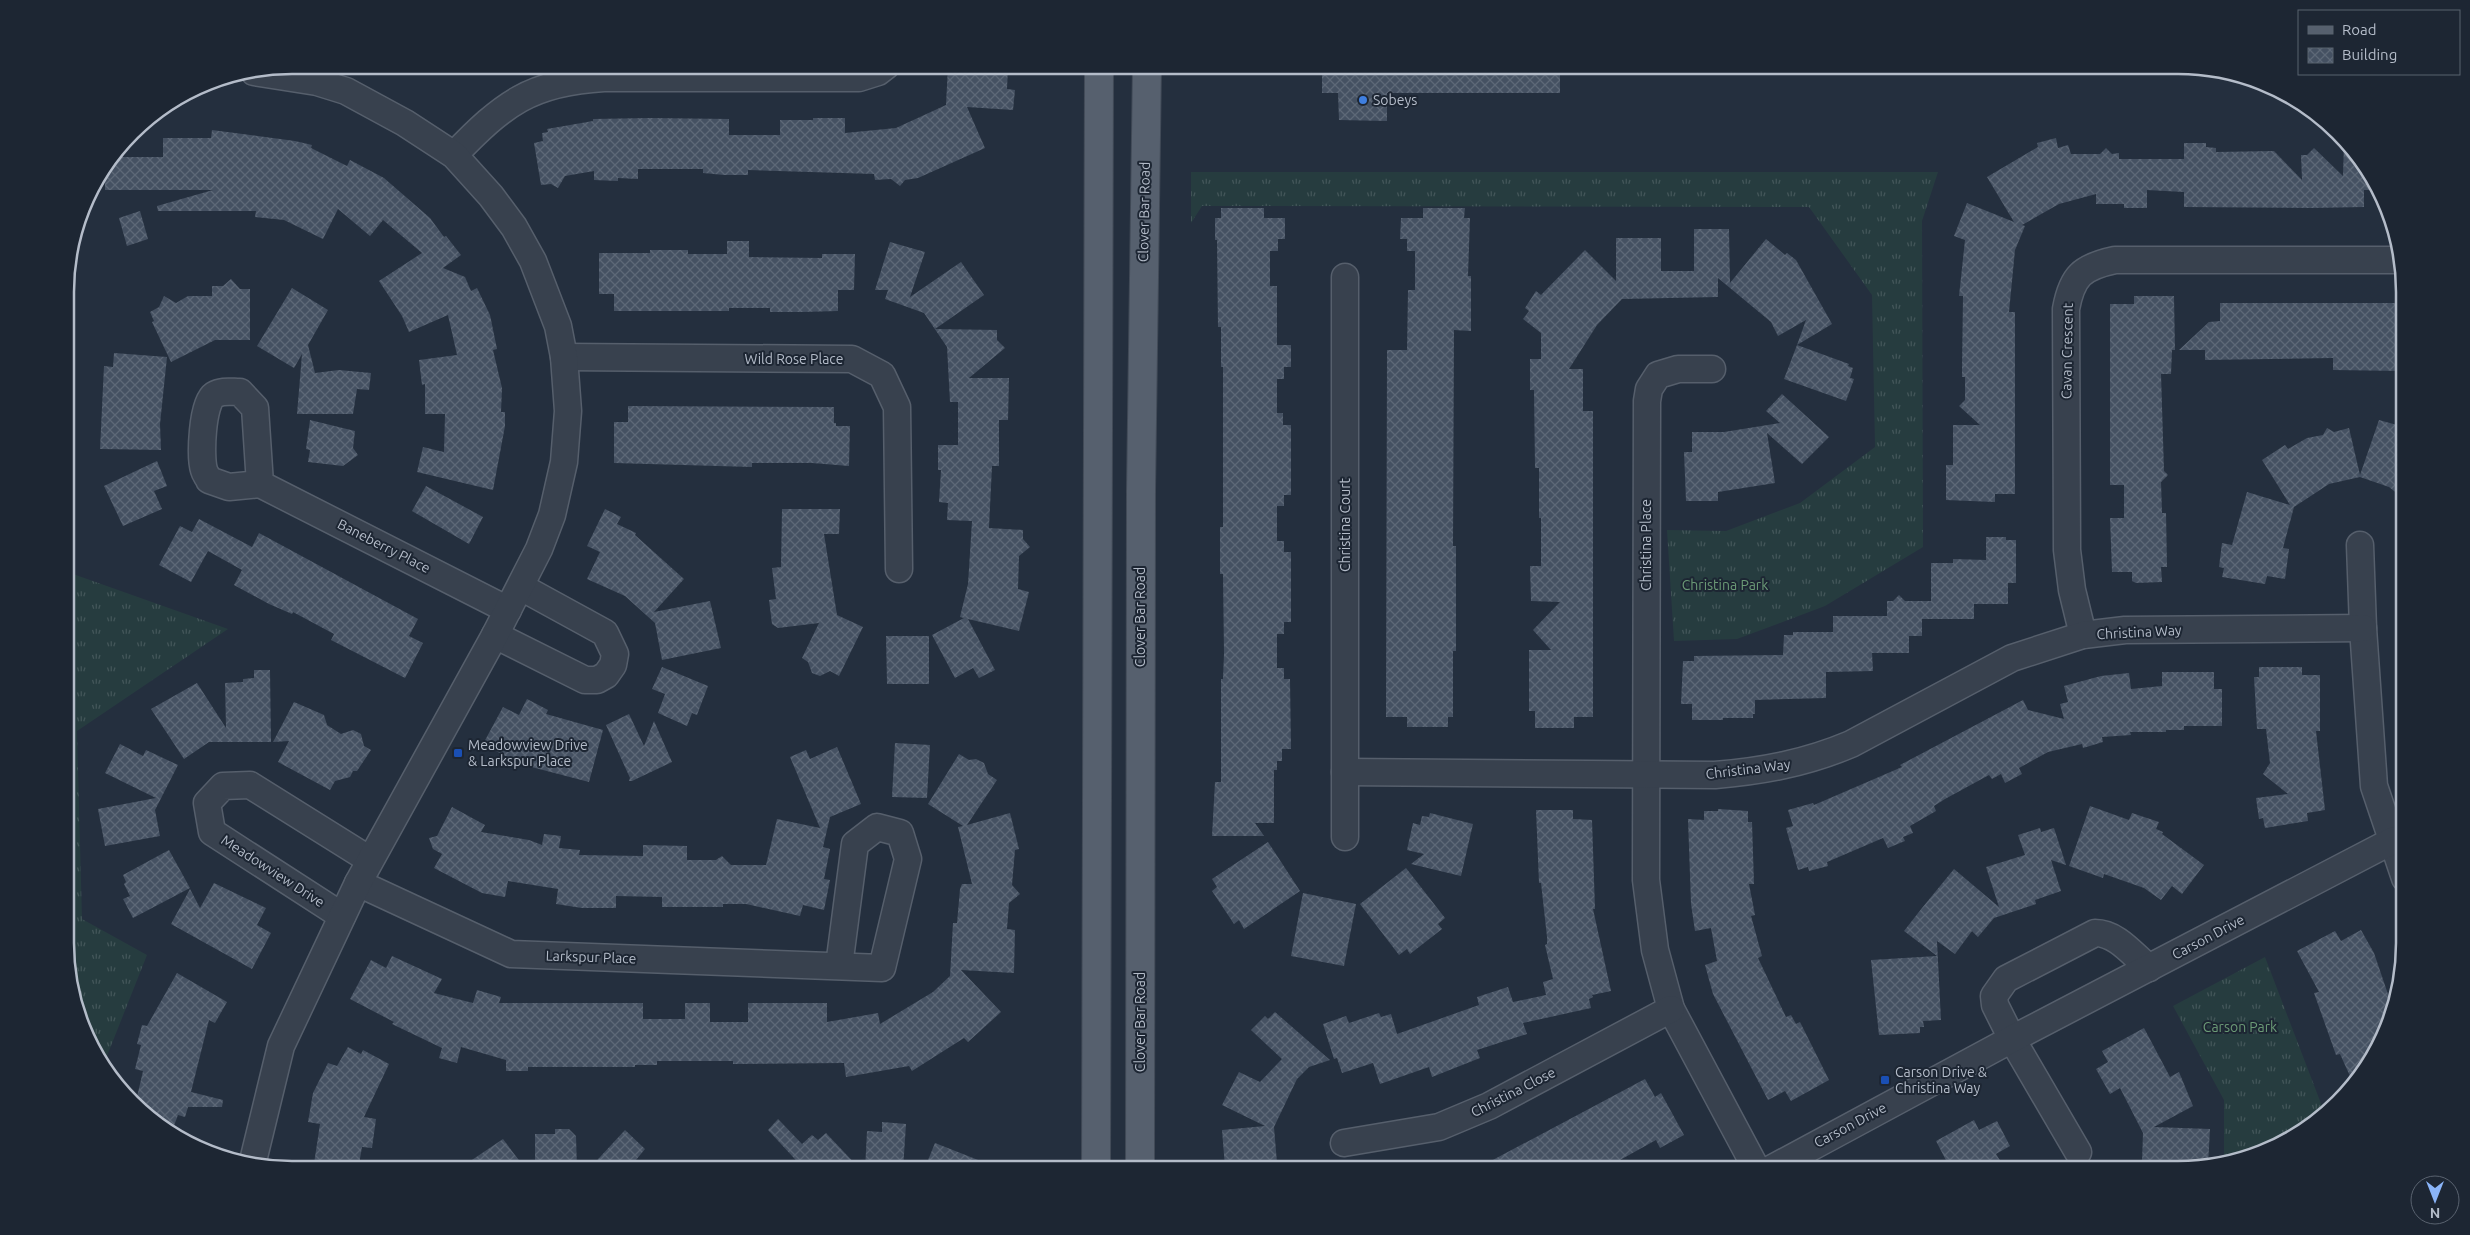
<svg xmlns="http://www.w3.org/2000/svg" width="2470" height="1235" font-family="Ubuntu,sans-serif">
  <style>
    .grass { fill: url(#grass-tufts) }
    .building { fill: url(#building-cross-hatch) }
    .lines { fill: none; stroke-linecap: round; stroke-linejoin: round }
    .minor-casing { stroke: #565f6c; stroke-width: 29 }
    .major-casing { stroke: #414a57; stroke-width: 30 }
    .minor { stroke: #38414e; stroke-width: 26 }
    .major { stroke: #56606e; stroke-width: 28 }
    .shop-dot { fill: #3f7fe0; stroke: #1d2633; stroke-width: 2 }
    .transit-dot { fill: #1a4fb4; stroke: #1d2633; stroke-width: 2 }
    .labels { text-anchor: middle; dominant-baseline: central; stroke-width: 4; stroke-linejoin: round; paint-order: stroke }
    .poi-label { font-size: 14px; fill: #b4bcc9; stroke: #1d2633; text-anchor: start }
    .street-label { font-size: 14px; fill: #b4bcc9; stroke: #1d2633 }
    .park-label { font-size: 14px; fill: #6b9a76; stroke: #1d2633 }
    .rim { fill: none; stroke: #b4bcc9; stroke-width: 2.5 }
  </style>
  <defs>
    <pattern id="grass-tufts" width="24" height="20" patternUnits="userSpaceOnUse" patternTransform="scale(1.25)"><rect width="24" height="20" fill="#263c3f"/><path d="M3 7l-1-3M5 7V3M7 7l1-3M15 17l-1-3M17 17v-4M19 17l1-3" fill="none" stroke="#435659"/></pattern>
    <pattern id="building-cross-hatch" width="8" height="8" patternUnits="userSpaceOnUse" patternTransform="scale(1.25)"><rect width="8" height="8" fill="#455162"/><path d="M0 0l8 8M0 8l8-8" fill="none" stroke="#5d6877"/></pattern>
  </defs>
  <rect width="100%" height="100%" fill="#242f3e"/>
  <g class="grass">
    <path d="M1191 172H1938L1922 221 1923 547 1825 606 1737 639 1674 641 1667 530 1726 531 1800 503 1875 447 1872 295 1809 207 1202 206 1191 223Z"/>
    <path d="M69 263 73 574 228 629 77 731 82 919 147 955 103 1066 82 1030 67 974 66 276Z"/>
    <path d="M2265 957 2325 1114C2296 1139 2262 1156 2224 1163V1100L2173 1006Z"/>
  </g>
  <g class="building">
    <path d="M948 65 1008 67 1007 89 1015 90 1013 110 967 107 985 148 918 178 905 180 900 186 891 179 875 180 874 174 748 170V175H724L703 173V169H638V179L618 178V181L594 180V171L565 176 558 188 551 184 541 185 534 143 543 141 542 133 548 132 547 129 593 121V119L650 118 729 119V135H780V120H813V118H845V133L896 128 946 105Z"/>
    <path d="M1322 65H1560V93H1387V121L1339 120 1338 93H1322Z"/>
    <path d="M212 130 295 141 312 145 311 148 347 166 350 160 384 178 430 218 444 237 446 236 461 255 443 268 465 277 471 291 477 288 490 315 497 349 493 350 502 388 501 412H505V426L493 490 417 472 423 447 444 452 445 414H425V384L422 385 419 360 457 355 448 315 409 332 402 316 379 281 422 253 383 220 370 236 338 209 323 239 284 220 255 217 256 211H158L157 206 213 190H105V170L115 157H163V138H211Z"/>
    <path d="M2056 138 2058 148 2068 145 2071 154H2100L2106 148 2112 154 2119 153V159H2184V143H2206V147L2216 148V152L2274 151 2302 180 2301 155H2307L2314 148 2343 176 2344 142 2358 154 2373 179V190H2364V207L2311 208 2184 207V192L2147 190V208H2124V204H2096V194L2059 204 2022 225 2025 226 2015 250 2009 312H2015V494H1995V502L1946 500V465H1953V425H1980L1959 406 1965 400V377H1962V370L1963 296H1959L1965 240 1954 236 1967 203 2014 222 1987 177 2038 147 2037 143Z"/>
    <path d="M1221 208H1264V218H1285V239H1278V251H1270V286H1277V345H1291V367H1284V379H1277V413H1283V425H1291V495H1284V506H1277V541H1284V552H1291V622H1284V634H1277V668H1284V679H1290L1291 749H1282V761H1277V770H1274V823H1255L1264 836H1212L1215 782H1221V679H1223L1224 654 1223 574H1220V527H1223V367H1221V327H1218L1217 240H1215V218H1221Z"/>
    <path d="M1423 208H1465L1464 218H1470L1468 276H1471V331L1454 330 1453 546H1456V651H1453V717H1448V727H1407V717H1386L1387 350H1407L1408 290H1415V251H1407V239H1400L1401 218H1423Z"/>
    <path d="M140 211 148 239 127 246 119 218Z"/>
    <path d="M1694 229H1729L1730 283 1766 239 1785 255 1787 253 1796 260 1832 324 1797 345 1806 320 1778 336 1771 322 1718 278V297L1622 299 1597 325 1569 369H1583V411H1593V717H1574V728H1535V711H1529V650H1551L1533 630 1560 602 1531 601 1530 566H1541V518H1539V468H1535L1534 390H1530V359H1541V333L1523 319 1529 311 1525 308 1536 291 1541 295 1585 250 1616 281V238H1661V271H1694Z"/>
    <path d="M727 241H749V257L822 258V254H855L854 290H838V311L802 312H770V308H729V311H614V294H599V253H650V250H688V254H727Z"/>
    <path d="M890 242 925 252 910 297 961 262 984 295 935 329 997 330V340L1005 348 969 378H1009L1008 420H999V466H992L989 528 1023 530V539L1030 547 1019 556 1018 589 1029 592 1019 631 968 619 995 670 979 678 973 668 955 678 932 635 964 618 960 617 968 584 972 521 947 520 948 503 939 502 941 470H938V445H958V402H950L947 347 924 313 885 299 888 290H875Z"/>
    <path d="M231 279 240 289H250V340H215L171 362 152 322 154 321 150 312 159 307 164 296 176 303 188 296H212V286H223Z"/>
    <path d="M292 288 328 310 308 345 315 373 339 370 371 373 369 390 357 389 353 414H297L302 354 294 368 257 346Z"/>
    <path d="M2134 296H2174L2175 350H2172L2171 374H2161L2164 471 2168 475 2161 482 2162 513H2166L2167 567H2161L2162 582 2136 583 2132 581V572H2112L2110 518H2124V485H2110V304H2134Z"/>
    <path d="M2220 303H2403V371L2333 370V358L2205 360V350H2179L2209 322 2220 321Z"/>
    <path d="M1797 345 1849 364 1848 366 1853 368 1850 378 1854 379 1846 401 1784 379Z"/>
    <path d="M114 353 167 357 160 424 161 450 100 449 104 366 113 367Z"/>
    <path d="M1782 394 1829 437 1802 464 1767 433 1775 483 1718 492V501H1686L1684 452H1692V432H1724L1780 423 1766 411Z"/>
    <path d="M628 406 834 407V423H836V426H850L849 466 812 463H752V467L614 463V422H628Z"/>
    <path d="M310 420 355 431 353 448 358 455 343 466 308 462 310 450 306 449Z"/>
    <path d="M2379 420 2404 427V499L2389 487 2360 477 2329 484 2294 507 2283 548 2289 549 2285 579 2267 576 2265 584 2222 577 2224 568 2219 567 2222 543 2232 545 2247 492 2290 505 2262 460 2285 445 2288 449 2307 438 2323 435 2327 428 2334 432 2349 428 2360 475Z"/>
    <path d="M157 461 167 486 154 491 162 509 123 526 104 486Z"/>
    <path d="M426 486 483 517 469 544 412 511Z"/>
    <path d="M605 509 621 517 617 524 636 533 635 535 684 579 654 612 710 601 721 648 662 660 655 623 625 596 587 579 600 552 587 546Z"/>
    <path d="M782 509H840L839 534H824L837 615 863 627 839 676 830 671 820 676 812 673 808 662 802 658 819 623 778 628 772 624 769 600 776 599 772 568 781 567Z"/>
    <path d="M199 519 252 547 259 533 418 619 409 636 423 643 405 678 331 640 334 634 293 612 292 614 269 604 234 585 242 570 208 551 191 582 159 565 180 526 192 532Z"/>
    <path d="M1986 537H2006V540H2016V583H2008V604H1974V619H1922V636H1909V653H1872L1873 671 1826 672V698L1755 700V714H1753V718H1723V720H1692V704H1681L1683 661H1694V656L1783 655 1784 635H1793V632H1833V616H1887V601H1893L1899 595 1905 601H1931V563H1953V559L1986 560Z"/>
    <path d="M886 636H929V684H887Z"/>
    <path d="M662 667 708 686 697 715 692 713 687 726 658 713 665 694 652 689Z"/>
    <path d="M2259 667H2302V675H2320V731H2316L2325 810 2307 813 2308 821 2265 828 2263 818 2259 819 2256 798 2288 794 2263 774 2270 763 2266 729H2257L2254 677H2259Z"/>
    <path d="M254 670H270L271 742H209L184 759 151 709 197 683 226 728 225 683 243 682V679L254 678Z"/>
    <path d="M2162 672H2214V689H2222V726H2184V730H2166V732H2130L2131 735 2102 737 2103 742 2083 748 2082 744 2048 752 2019 768 2022 774 2005 783 2001 774 1992 779 1989 775 1945 799 1934 806 1936 811 1910 826 1913 833 1903 837 1905 841 1888 848 1883 838 1827 862 1828 866 1809 871 1808 867 1798 870 1786 828 1793 826 1788 810 1813 803 1814 805 1902 767 1900 765 2023 700 2028 710 2064 719 2060 704 2068 702 2064 686 2101 676 2129 673 2131 689 2162 686Z"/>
    <path d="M527 699 548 710 546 714 603 730 589 782 520 764 483 744 503 707 519 715Z"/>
    <path d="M294 702 324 715 327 725 341 734 353 730 361 734 364 746 371 750 357 771H353L350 777 335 781 330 790 278 762 289 741 273 742Z"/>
    <path d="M629 714 644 746 654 721 672 762 632 781H629L630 778 606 725Z"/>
    <path d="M895 743 930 745 927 798 892 797Z"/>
    <path d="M120 744 143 756 146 750 178 765 155 810 160 836 105 846 98 809 156 798 105 773Z"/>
    <path d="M837 747 861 804 830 817 823 847 830 849 824 879 830 880 824 910 803 905 800 916 746 904H723V907H662V897L616 896V908H582L556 904 558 889 508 881 505 897 482 893 434 868 442 854 433 849 429 838 437 836 452 807 485 825 481 832 529 840 542 845 544 834 561 836 559 848 580 850 579 855 643 856V845L687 846V860H716L722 856 731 865H766L777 819 820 828 790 757 806 750 810 759Z"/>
    <path d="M959 754 969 760 976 759 984 763 988 774 997 780 967 825 1010 813 1019 849 1015 850 1012 885 1020 894 1009 903 1007 929 1015 930 1014 973 961 970 1001 1012 968 1042 964 1038 912 1071 909 1066 846 1077 844 1063 733 1064V1061H657V1065H635V1067H528V1071H506V1060L461 1047 457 1063 439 1058 442 1048 392 1024 394 1022 350 999 371 960 386 968 392 956 442 979 434 993 473 1003 477 990 501 997 499 1003H643V1019H685V1003H710V1022H748V1003H827V1022L878 1013 880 1024 933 992 950 976 953 923H957L960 889 962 884H972L958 827 963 826 928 804Z"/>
    <path d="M2090 806 2129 820 2132 813 2159 822 2156 829 2163 832 2162 834 2204 865 2182 894 2172 886 2161 900 2144 888 2104 874 2103 878 2069 866Z"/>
    <path d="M1718 809 1748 811V822H1752L1754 884H1749L1755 915 1751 916 1762 956 1758 958 1786 1017 1791 1015 1796 1024 1800 1022 1829 1080 1791 1101 1785 1091 1768 1100 1713 994 1705 965 1717 961 1711 928 1695 931 1691 904 1688 819 1704 820V811H1718Z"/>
    <path d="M1536 810H1573V819L1592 820 1595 909H1593L1611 991 1592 995 1593 997 1589 999 1591 1008 1523 1023 1527 1034 1477 1050 1480 1058 1432 1077 1429 1067 1380 1084 1373 1063 1342 1073 1337 1058 1334 1059 1323 1024 1346 1016 1349 1023 1379 1013 1381 1017 1391 1014 1397 1034 1479 1005 1477 997 1508 987 1513 1002 1546 995 1543 982 1553 979 1545 945 1547 944V937L1541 883H1539Z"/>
    <path d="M1430 813 1473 824 1461 876 1411 864 1424 854 1407 850 1413 823 1420 825 1422 816 1429 817Z"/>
    <path d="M2040 828 2041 832 2054 828 2066 865 2051 860 2061 891 2035 900 2036 904 1994 918 1978 937 1972 931 1955 954 1937 941 1941 1020 1923 1021 1924 1027H1920V1033L1879 1035 1871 960 1937 956 1904 931 1922 908 1954 869 1999 907 1986 867 2025 855 2018 835Z"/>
    <path d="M1268 842 1300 891 1244 929 1239 920 1234 924 1212 891 1217 887 1212 879Z"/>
    <path d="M169 850 190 888 133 918 123 899 130 896 124 884 126 882 123 875Z"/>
    <path d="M1406 868 1445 918 1438 924 1442 929 1410 954 1407 949 1399 955 1360 904Z"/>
    <path d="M214 883 266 908 257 925 271 933 252 969 171 924 190 889 200 908Z"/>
    <path d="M1303 893 1356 904 1344 966 1291 956Z"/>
    <path d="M2361 930 2374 953 2391 1003 2382 1044 2354 1085 2340 1054 2336 1055 2314 993 2319 992 2297 951 2335 931 2341 941Z"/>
    <path d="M177 973 227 1002 215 1023 209 1020 191 1092 223 1100 222 1107H188L185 1117 178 1115 172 1131 136 1101 143 1071 135 1069 141 1045 137 1044 142 1025 147 1026Z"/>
    <path d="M1275 1012 1330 1060 1309 1067 1297 1079 1274 1127 1277 1163 1225 1167 1222 1130 1265 1126 1222 1105 1239 1072 1260 1082 1282 1059 1251 1030 1265 1016 1268 1019Z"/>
    <path d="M2144 1028 2170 1077 2179 1072 2193 1106 2154 1127 2210 1129 2208 1166 2142 1162 2143 1133 2120 1088 2110 1094 2096 1069 2108 1062 2102 1051Z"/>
    <path d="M348 1047 361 1054 363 1050 389 1064 364 1117 376 1119 372 1148 362 1147 358 1170H313L320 1124 308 1122 313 1093 328 1063 337 1066Z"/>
    <path d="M1645 1079 1655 1097 1661 1093 1684 1135 1660 1148 1656 1140 1602 1170H1474Z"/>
    <path d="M778 1119 802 1144 812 1135 818 1140 826 1133 861 1170H805L768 1130Z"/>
    <path d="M1974 1120 1979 1130 1997 1121 2010 1146 1996 1154 2006 1170H1951L1936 1141Z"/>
    <path d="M882 1122 906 1124 903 1170H865L867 1131 882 1132Z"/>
    <path d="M555 1129H569L576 1136 577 1170H535V1134H555Z"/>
    <path d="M625 1130 645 1149 636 1160 647 1170H588Z"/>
    <path d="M503 1139 521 1163 510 1170H457Z"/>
    <path d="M935 1143 1001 1169 1000 1170H924Z"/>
  </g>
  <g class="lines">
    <g class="minor-casing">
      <g id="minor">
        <path d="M454 155C503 104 531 82 604 78H859L878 72 887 65"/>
        <path d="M564 357 852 359 882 375 897 407 899 569"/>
        <path d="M1712 369H1678L1658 375 1649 389 1647 401 1646 880 1655 950 1671 1009 1757 1170"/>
        <path d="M260 484 255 408 240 392C231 392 222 390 214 395 202 403 200 457 204 470 205 474 208 477 209 480L229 487 260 484 508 610"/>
        <path d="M2360 545 2363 628 2374 786 2405 878"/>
        <path d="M495 635 585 680H597L606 675 613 665 615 654 605 633 521 587"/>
        <path d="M2083 635 2072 590 2067 550 2066 309C2072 276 2082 267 2115 260H2403"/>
        <path d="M1345 772 1715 775C1763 771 1806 763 1851 744L2012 658 2083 635 2125 630 2363 628"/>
        <path d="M1345 837V277"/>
        <path d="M358 883 511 954 882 968 908 859 900 833 877 827 855 844 839 966"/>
        <path d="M342 916 212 832 207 803 223 786 250 785 370 860"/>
        <path d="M1344 1143 1439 1127 1489 1106 1671 1009"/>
        <path d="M2078 1152 2012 1039 1995 1005 1994 996 2006 979 2095 933C2117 933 2133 955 2149 968"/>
        <path d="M253 1161 281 1046 358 883 495 635 539 549 552 515 564 462 568 411 564 357 558 326 533 261 514 227 491 196 454 155 405 123 346 91 317 82 254 72"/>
        <path d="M1769 1170 2012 1039 2392 841 2405 838"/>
      </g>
    </g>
    <g class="major-casing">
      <g id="major">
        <path d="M1096 1170 1099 65"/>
        <path d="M1140 1170 1141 491 1147 65"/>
      </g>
    </g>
    <use href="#minor" class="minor"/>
    <use href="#major" class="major"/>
  </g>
  <circle class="shop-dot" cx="1363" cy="100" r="5"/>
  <g class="transit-dot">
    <rect x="453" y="748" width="10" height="10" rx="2.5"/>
    <rect x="1880" y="1075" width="10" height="10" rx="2.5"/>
  </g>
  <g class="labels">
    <g class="poi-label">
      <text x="1373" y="100">Sobeys</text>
      <text x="468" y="745">Meadowview Drive<tspan x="468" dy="16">&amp; Larkspur Place</tspan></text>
      <text x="1895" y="1072">Carson Drive &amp;<tspan x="1895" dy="16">Christina Way</tspan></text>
    </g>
    <g class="street-label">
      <text transform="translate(1144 212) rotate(-89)">Clover Bar Road</text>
      <text transform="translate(2067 351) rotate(-89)">Cavan Crescent</text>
      <text x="794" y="359">Wild Rose Place</text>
      <text transform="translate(1345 525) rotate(-90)">Christina Court</text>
      <text transform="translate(1646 545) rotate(-90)">Christina Place</text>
      <text transform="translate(384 546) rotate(27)">Baneberry Place</text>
      <text transform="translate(1140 617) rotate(-90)">Clover Bar Road</text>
      <text transform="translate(2139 632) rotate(-3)">Christina Way</text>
      <text transform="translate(1748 769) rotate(-7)">Christina Way</text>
      <text transform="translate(273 871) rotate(33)">Meadowview Drive</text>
      <text transform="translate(2208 937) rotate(-28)">Carson Drive</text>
      <text transform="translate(591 957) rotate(2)">Larkspur Place</text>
      <text transform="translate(1140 1022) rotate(-90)">Clover Bar Road</text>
      <text transform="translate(1513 1092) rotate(-27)">Christina Close</text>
      <text transform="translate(1850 1125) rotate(-28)">Carson Drive</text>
    </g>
    <g class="park-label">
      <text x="1725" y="585">Christina Park</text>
      <text x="2240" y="1027">Carson Park</text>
    </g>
  </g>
  <path d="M0 0H2470V1235H0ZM292 74H2178A218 218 0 0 1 2396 292V943A218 218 0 0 1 2178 1161H292A218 218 0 0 1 74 943V292A218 218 0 0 1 292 74Z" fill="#1d2633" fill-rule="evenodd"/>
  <path class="rim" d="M292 74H2178A218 218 0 0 1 2396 292V943A218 218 0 0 1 2178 1161H292A218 218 0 0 1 74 943V292A218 218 0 0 1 292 74Z"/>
  <rect x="2298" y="10" width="162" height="65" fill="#1d2633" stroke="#59626f"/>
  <rect x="2308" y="26" width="25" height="8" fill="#56606e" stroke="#59626f"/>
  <text x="2342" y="35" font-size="15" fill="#b4bcc9">Road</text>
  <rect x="2308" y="48" width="25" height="15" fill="url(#building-cross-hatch)" stroke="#59626f"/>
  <text x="2342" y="60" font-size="15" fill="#b4bcc9">Building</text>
  <g transform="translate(2435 1200) rotate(180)"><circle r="24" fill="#1d2633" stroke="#59626f"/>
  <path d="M0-4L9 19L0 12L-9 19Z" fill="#8ab4f8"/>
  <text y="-8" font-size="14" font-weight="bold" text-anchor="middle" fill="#b4bcc9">N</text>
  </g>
</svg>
